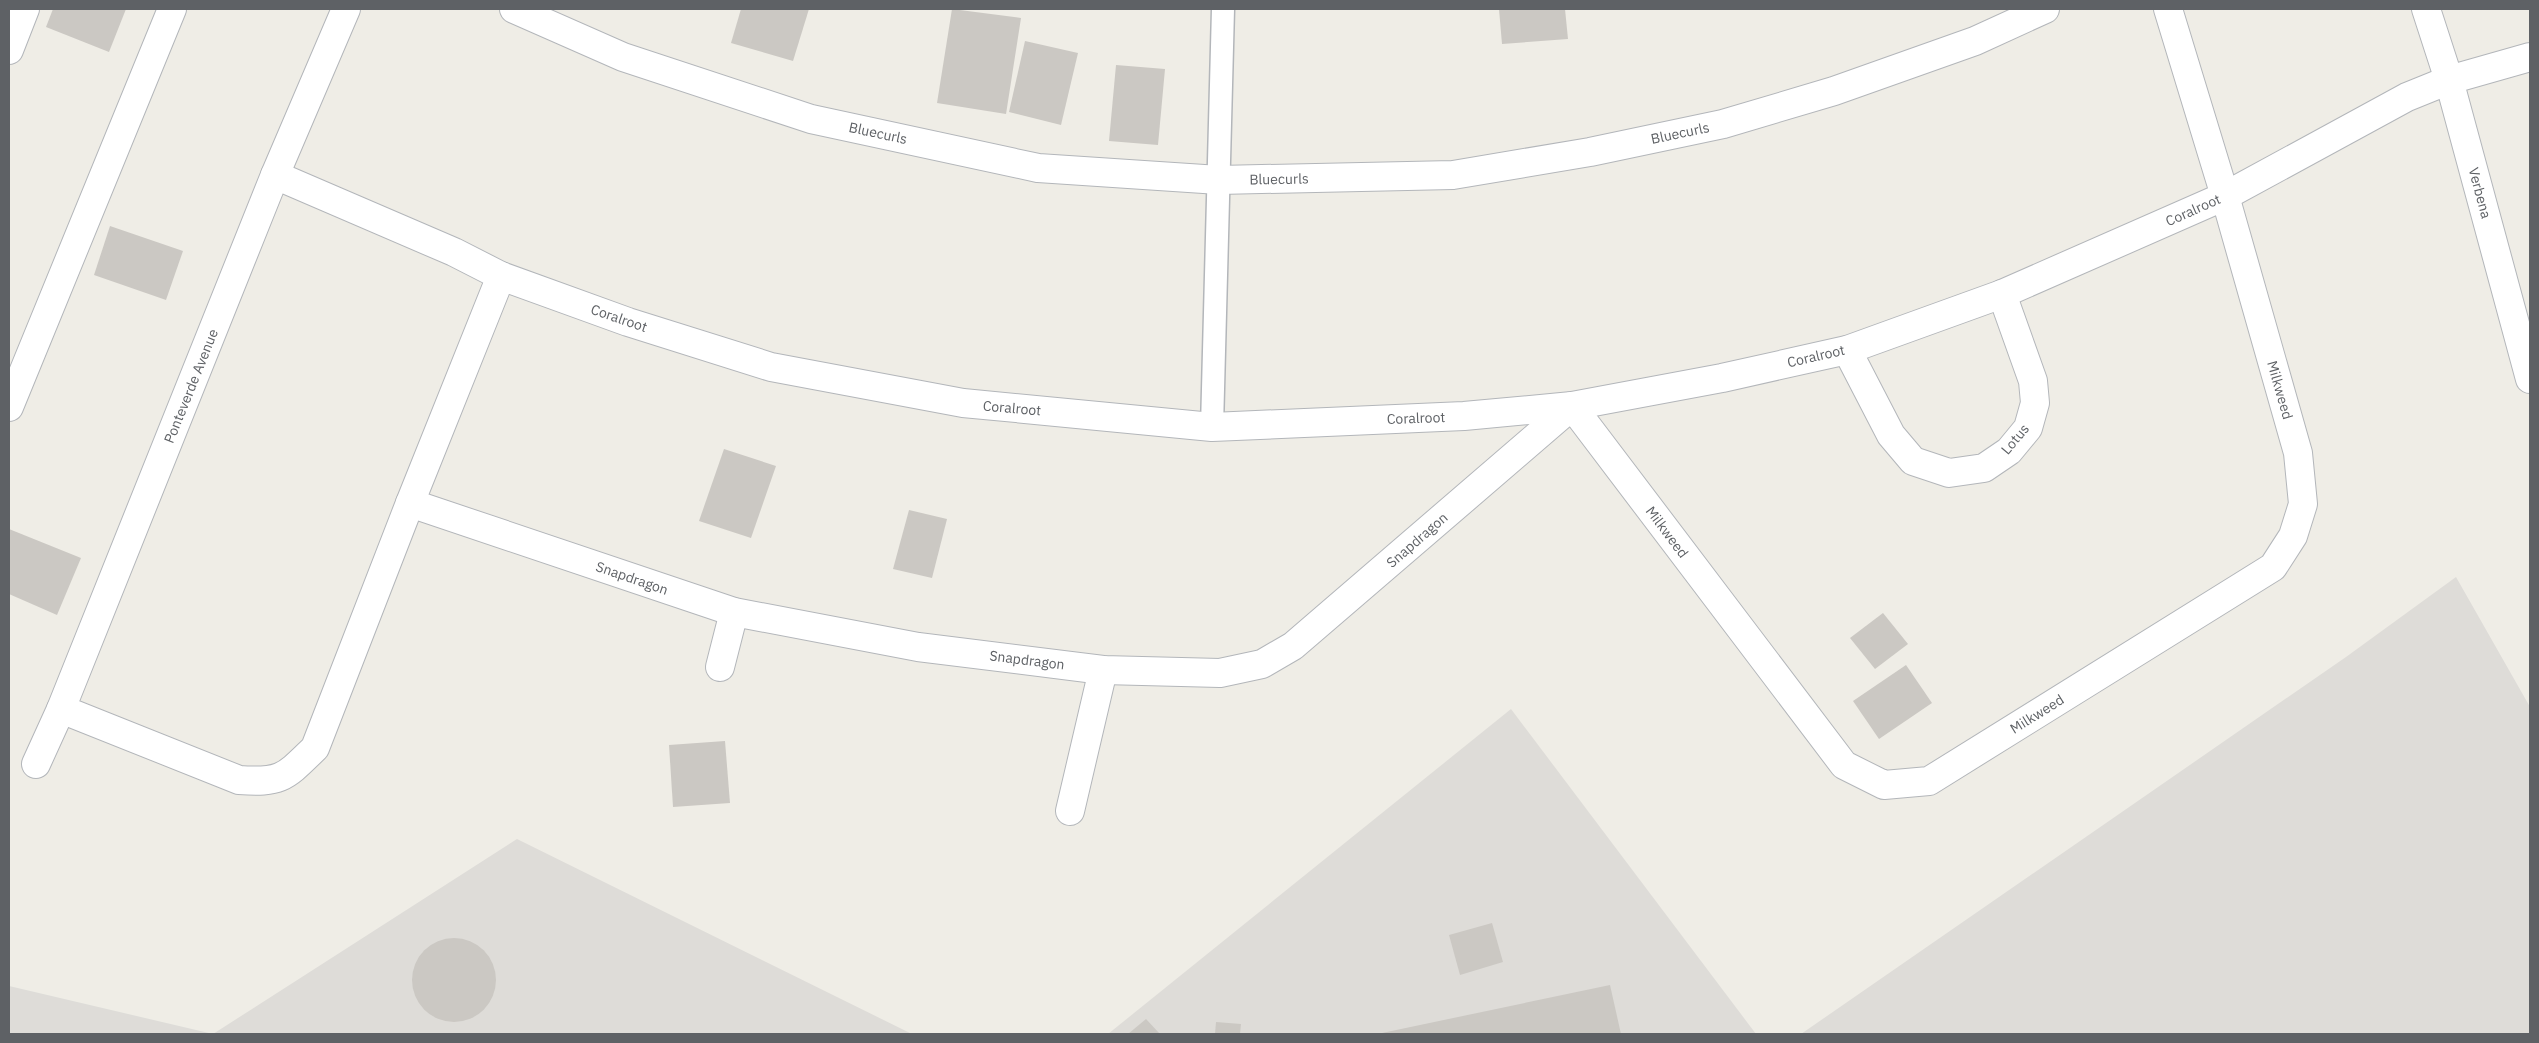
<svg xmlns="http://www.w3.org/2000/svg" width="2539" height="1043" font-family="'IBM Plex Sans',sans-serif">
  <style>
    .industrial { fill: #dedcd8 }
    .building { fill: #cbc8c3 }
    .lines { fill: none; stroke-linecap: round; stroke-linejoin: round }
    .lane-casing { stroke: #b3b6ba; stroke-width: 25 }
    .street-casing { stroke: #b3b6ba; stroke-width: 30 }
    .lane { stroke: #fff; stroke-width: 22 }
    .street { stroke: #fff; stroke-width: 28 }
    .labels { text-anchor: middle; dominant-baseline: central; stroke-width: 4; stroke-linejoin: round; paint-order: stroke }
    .street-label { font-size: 14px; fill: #5e6165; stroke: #fff }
  </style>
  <rect width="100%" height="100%" fill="#efede6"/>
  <g class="industrial">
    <path d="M2456 577 2530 707V1034H1801L2346 657Z"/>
    <path d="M1511 709 1756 1034H1108Z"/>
    <path d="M517 839 912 1034H9V986L213 1034Z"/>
  </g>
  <g class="building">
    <path d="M53 9H126L109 52 46 27Z"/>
    <path d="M741 9H809L793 61 731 43Z"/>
    <path d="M952 9 1021 18 1006 114 937 103Z"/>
    <path d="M1499 9H1565L1568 39 1502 44Z"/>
    <path d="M1025 41 1078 53 1061 125 1009 112Z"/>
    <path d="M1116 65 1165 69 1158 145 1109 141Z"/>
    <path d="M110 226 183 251 166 300 94 275Z"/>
    <path d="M724 449 776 466 751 538 699 521Z"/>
    <path d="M909 510 947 519 932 578 893 569Z"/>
    <path d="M9 529 81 558 57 615 9 594Z"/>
    <path d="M1883 613 1908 644 1875 669 1850 638Z"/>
    <path d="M1906 665 1932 703 1879 739 1853 701Z"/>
    <path d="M725 741 730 803 673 807 669 745Z"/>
    <path d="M1492 923 1503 962 1460 975 1449 935Z"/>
    <circle cx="454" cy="980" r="42"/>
    <path d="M1610 985 1621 1034H1382V1033Z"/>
    <path d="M1146 1019 1160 1034H1128Z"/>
    <path d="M1216 1022 1241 1024 1240 1034H1215Z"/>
  </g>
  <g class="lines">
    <g class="lane-casing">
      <path id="lane" d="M1212 427 1223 9"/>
    </g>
    <g class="street-casing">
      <g id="street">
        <path d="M514 9 623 57 811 119 1038 168 1219 180 1453 175 1590 152 1723 124 1834 91 1975 41 2045 9"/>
        <path d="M2426 9 2449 80 2530 379"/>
        <path d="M9 50 25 9"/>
        <path d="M275 175 454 252 501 276 628 322 771 367 963 403 1212 427 1464 416 1572 406 1722 378 1847 350 2002 294 2225 196 2407 97 2449 80 2530 57"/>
        <path d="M1847 350 1891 435 1913 461 1949 473 1984 468 2009 451 2028 428 2035 403 2033 381 2002 294"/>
        <path d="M9 407 172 9"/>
        <path d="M410 503 734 612 918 647 1103 670 1220 673 1262 664 1293 646 1572 406 1844 765 1884 785 1929 781 2273 567 2293 536 2303 504 2298 453 2225 196 2168 9"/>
        <path d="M720 667 734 612"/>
        <path d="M61 709 239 780C282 783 285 777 315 748L410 503 501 276"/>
        <path d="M36 764 61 709 275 175 346 9"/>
        <path d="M1070 811 1103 670"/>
      </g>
    </g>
    <use href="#lane" class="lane"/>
    <use href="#street" class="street"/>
  </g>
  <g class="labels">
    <g class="street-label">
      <text transform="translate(878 133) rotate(12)">Bluecurls</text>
      <text transform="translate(1680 133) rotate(-12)">Bluecurls</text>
      <text transform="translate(1279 179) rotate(-1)">Bluecurls</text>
      <text transform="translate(2480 193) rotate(75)">Verbena</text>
      <text transform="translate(2193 210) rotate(-24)">Coralroot</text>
      <text transform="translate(619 318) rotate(19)">Coralroot</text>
      <text transform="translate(1816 356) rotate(-13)">Coralroot</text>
      <text transform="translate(191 386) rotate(-68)">Ponteverde Avenue</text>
      <text transform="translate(2280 390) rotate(74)">Milkweed</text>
      <text transform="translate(1012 408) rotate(5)">Coralroot</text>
      <text transform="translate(1416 418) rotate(-2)">Coralroot</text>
      <text transform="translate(2015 439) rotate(-50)">Lotus</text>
      <text transform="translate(1667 532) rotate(53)">Milkweed</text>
      <text transform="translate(1417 540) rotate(-41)">Snapdragon</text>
      <text transform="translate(632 578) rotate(19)">Snapdragon</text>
      <text transform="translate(1027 660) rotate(7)">Snapdragon</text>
      <text transform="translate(2037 714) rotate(-32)">Milkweed</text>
    </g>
  </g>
  <rect width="2539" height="1043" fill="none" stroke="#5e6165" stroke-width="20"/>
</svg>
